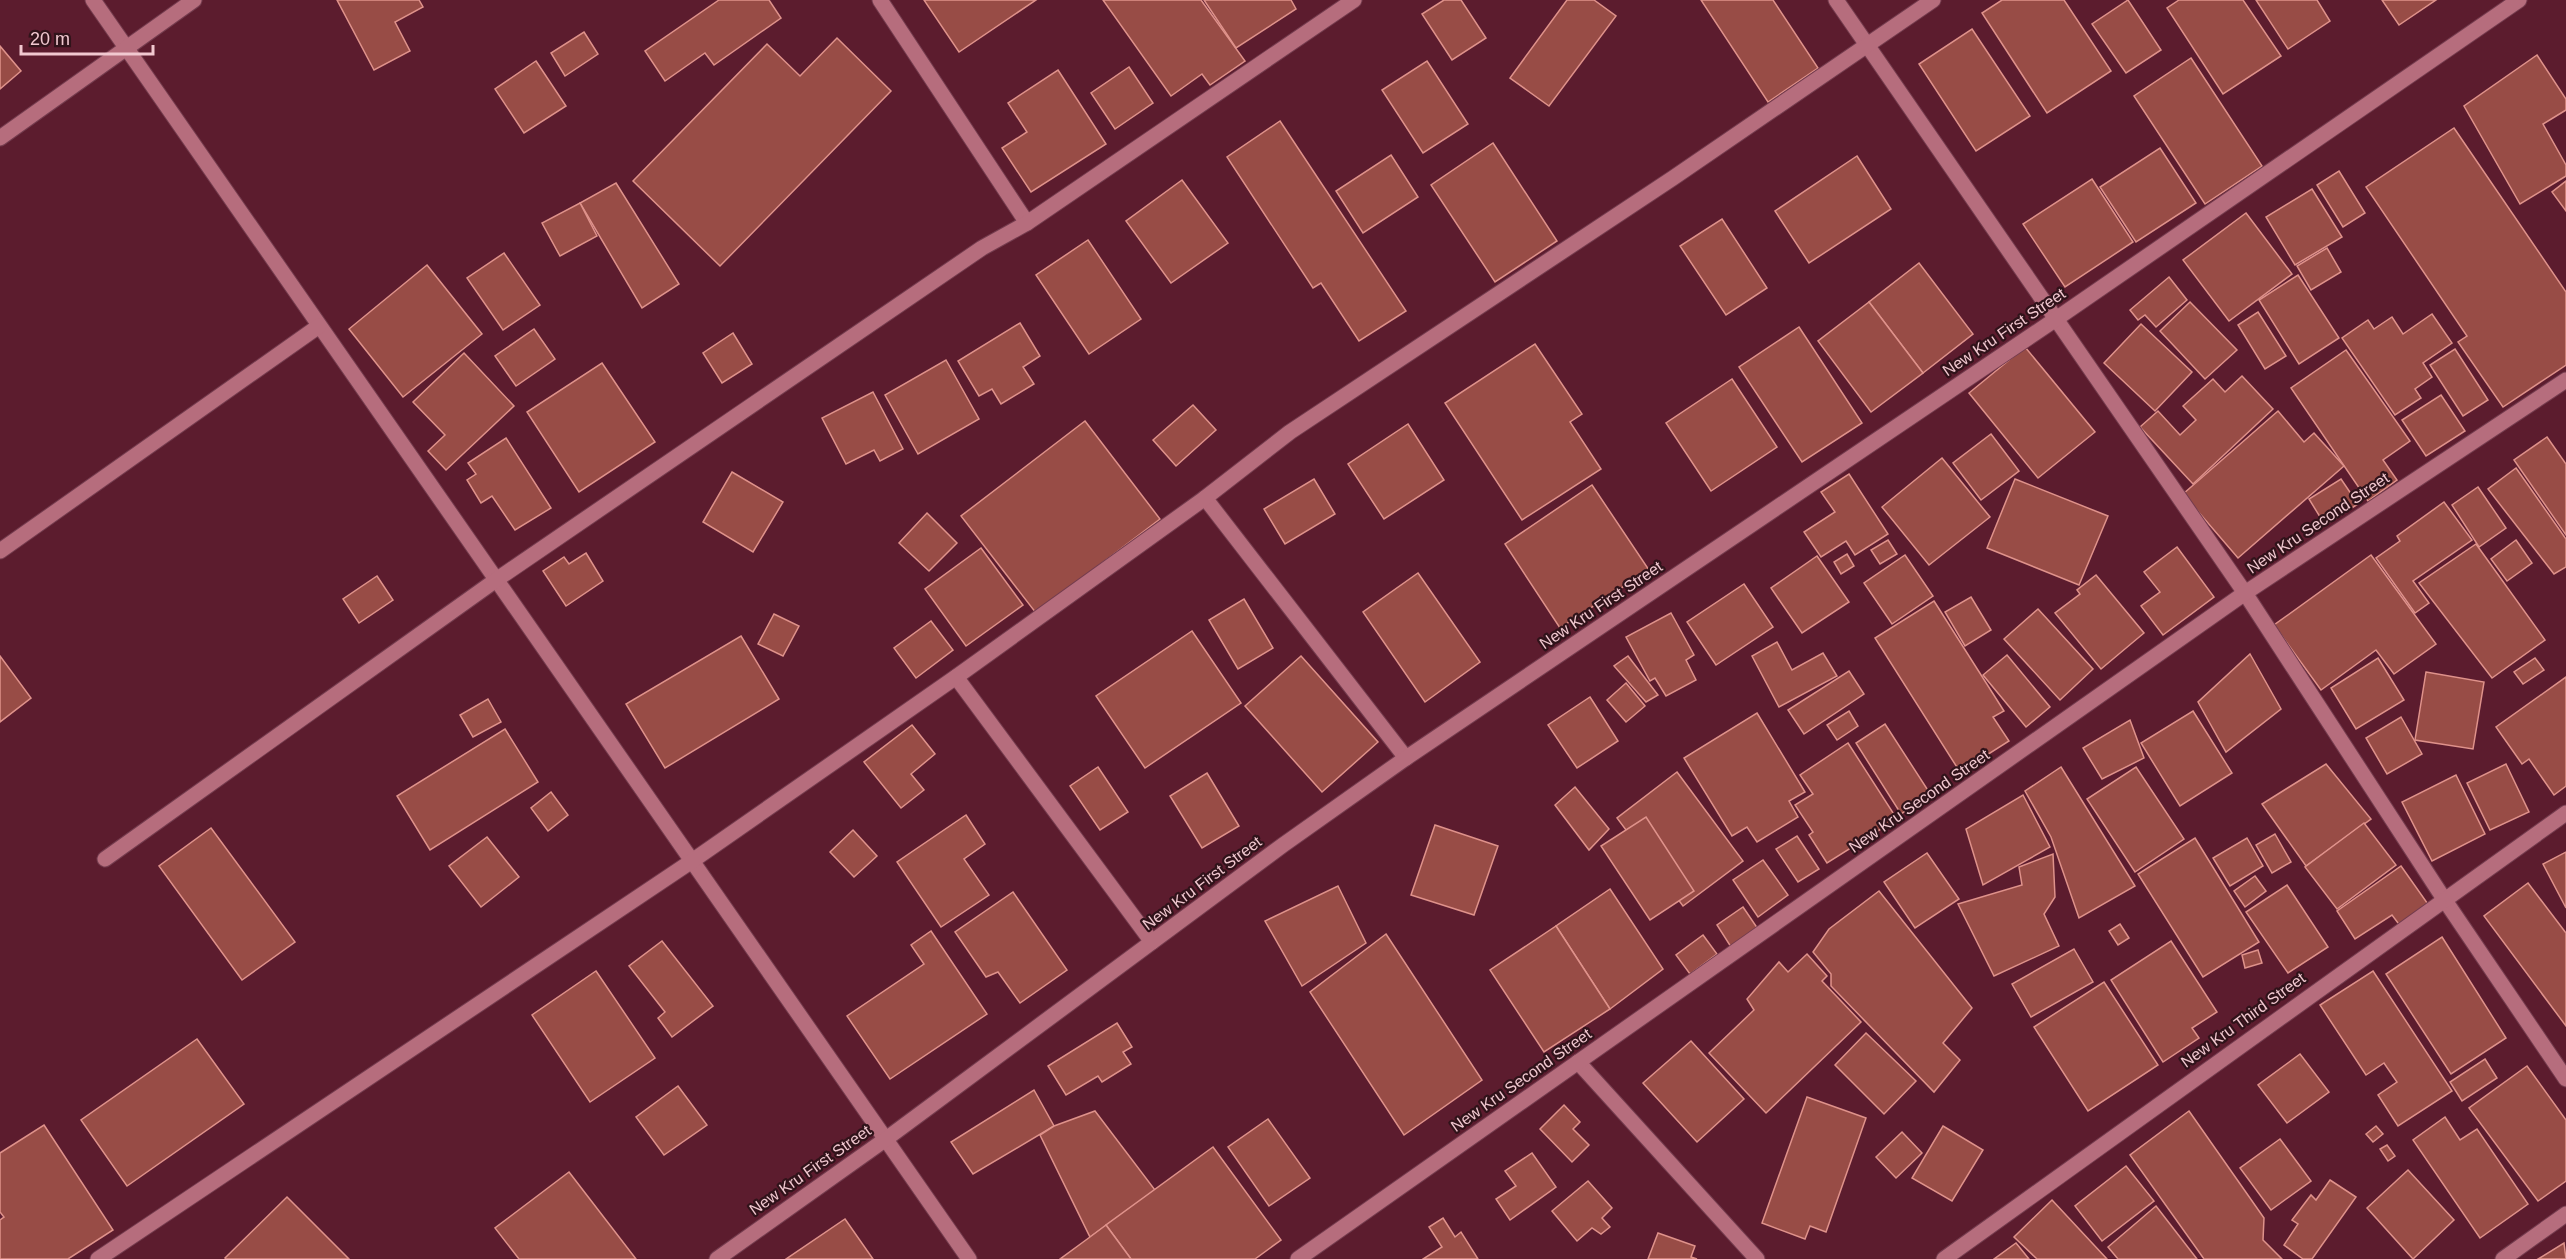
<svg xmlns="http://www.w3.org/2000/svg" width="2566" height="1259" font-family="Arial,sans-serif">
  <style>
    .building { fill: #984c46; stroke: #df928b; stroke-width: 1.5 }
    .lines { fill: none; stroke-linecap: round; stroke-linejoin: round }
    .minor-casing { stroke: #743c4e; stroke-width: 17 }
    .minor { stroke: #b66d7d; stroke-width: 15 }
    .labels { text-anchor: middle; dominant-baseline: central; stroke-width: 4.5; stroke-linejoin: round; paint-order: stroke }
    .street-label { font-size: 16px; fill: #f1c8d0; stroke: #30131a }
  </style>
  <rect width="100%" height="100%" fill="#5c1c2e"/>
  <g class="building">
    <path d="M337 0H419L423 7 395 22 410 51 374 70Z"/>
    <path d="M719 0H769L781 18 714 65 705 53 665 81 645 51Z"/>
    <path d="M924 0H1036L959 52Z"/>
    <path d="M1103 0H1201L1245 61 1210 85 1202 74 1171 96Z"/>
    <path d="M1204 0H1291L1296 9 1236 48Z"/>
    <path d="M1444 0H1461L1486 38 1452 60 1422 14Z"/>
    <path d="M1567 0H1594L1616 16 1549 106 1510 78Z"/>
    <path d="M1701 0H1773L1818 68 1768 102Z"/>
    <path d="M2002 0H2064L2111 71 2047 113 1982 13Z"/>
    <path d="M2128 0 2161 50 2126 73 2092 24Z"/>
    <path d="M2179 0H2243L2281 56 2223 94 2167 8Z"/>
    <path d="M2256 0H2317L2330 21 2288 49Z"/>
    <path d="M2382 0H2436L2399 25Z"/>
    <path d="M1972 29 2030 116 1976 151 1919 64Z"/>
    <path d="M584 32 598 54 565 76 551 53Z"/>
    <path d="M837 38 891 91 720 266 633 181 767 44 800 76Z"/>
    <path d="M0 46 21 71 0 89Z"/>
    <path d="M2537 55 2566 99V110L2543 124 2566 165V176L2520 204 2464 106Z"/>
    <path d="M2191 58 2262 166 2205 204 2134 96Z"/>
    <path d="M536 61 566 106 524 133 495 89Z"/>
    <path d="M1427 61 1468 124 1423 153 1382 90Z"/>
    <path d="M1129 67 1153 103 1115 129 1091 93Z"/>
    <path d="M1058 70 1106 144 1031 192 1002 148 1027 132 1008 103Z"/>
    <path d="M1280 121 1406 311 1359 341 1321 283 1313 288 1227 157Z"/>
    <path d="M2454 128 2566 292V365L2503 407 2458 342 2467 336 2366 187Z"/>
    <path d="M1493 143 1557 241 1495 282 1431 185Z"/>
    <path d="M2160 148 2196 203 2136 242 2100 187Z"/>
    <path d="M1391 155 1418 197 1363 233 1336 191Z"/>
    <path d="M1857 156 1891 209 1809 263 1775 211Z"/>
    <path d="M2339 171 2365 213 2343 227 2317 185Z"/>
    <path d="M2092 179 2133 242 2065 287 2023 224Z"/>
    <path d="M1182 180 1228 243 1171 283 1126 221Z"/>
    <path d="M2566 181V211L2552 192Z"/>
    <path d="M616 183 679 284 642 308 580 203Z"/>
    <path d="M2312 189 2342 237 2295 265 2266 217Z"/>
    <path d="M580 203 597 236 560 256 542 223Z"/>
    <path d="M2246 213 2292 274 2229 321 2183 260Z"/>
    <path d="M1722 219 1767 288 1726 315 1680 246Z"/>
    <path d="M1088 240 1141 319 1089 354 1036 275Z"/>
    <path d="M2327 248 2341 272 2311 290 2297 266Z"/>
    <path d="M504 253 540 305 503 330 467 278Z"/>
    <path d="M1919 263 1973 334 1923 373 1869 302Z"/>
    <path d="M427 265 482 334 403 397 349 329Z"/>
    <path d="M2298 275 2339 338 2299 364 2259 300Z"/>
    <path d="M2169 277 2187 300 2156 327 2145 315 2138 320 2130 310Z"/>
    <path d="M1869 302 1923 373 1871 412 1818 341Z"/>
    <path d="M2190 302 2237 350 2205 379 2160 331Z"/>
    <path d="M2258 312 2286 356 2265 369 2238 325Z"/>
    <path d="M2432 314 2452 343 2423 363 2432 377 2415 389 2421 398 2395 415 2342 338 2368 320 2374 329 2392 317 2403 334Z"/>
    <path d="M1020 323 1040 356 1023 367 1034 384 1001 404 992 389 979 396 958 361Z"/>
    <path d="M2141 324 2192 372 2155 411 2104 363Z"/>
    <path d="M1799 327 1862 423 1802 462 1739 367Z"/>
    <path d="M534 329 555 359 516 386 495 356Z"/>
    <path d="M733 333 752 364 722 383 703 353Z"/>
    <path d="M1535 344 1582 414 1570 422 1601 469 1522 520 1445 403Z"/>
    <path d="M2025 347 2095 432 2038 478 1969 393Z"/>
    <path d="M2455 349 2488 400 2463 416 2430 365Z"/>
    <path d="M2346 350 2410 441 2383 460 2397 480 2368 501 2291 388Z"/>
    <path d="M464 353 514 406 446 470 428 451 445 435 413 402Z"/>
    <path d="M946 360 979 419 918 454 885 395Z"/>
    <path d="M602 363 655 442 579 492 527 412Z"/>
    <path d="M2242 376 2273 409 2193 484 2140 427 2158 411 2180 435 2196 420 2183 406 2213 379 2225 392Z"/>
    <path d="M1732 379 1777 447 1711 491 1666 423Z"/>
    <path d="M873 392 903 449 880 461 874 450 846 464 822 418Z"/>
    <path d="M2441 395 2465 431 2426 456 2402 420Z"/>
    <path d="M1193 405 1216 430 1176 466 1153 440Z"/>
    <path d="M2278 411 2304 442 2314 433 2344 466 2238 558 2183 494Z"/>
    <path d="M1085 421 1160 519 1036 613 961 516Z"/>
    <path d="M1408 424 1444 480 1384 519 1348 464Z"/>
    <path d="M1991 434 2019 471 1981 500 1953 463Z"/>
    <path d="M2547 437 2566 464V535L2514 460Z"/>
    <path d="M506 438 551 508 515 530 492 496 481 503 467 480 476 474 468 463Z"/>
    <path d="M1942 458 1990 517 1929 565 1882 507Z"/>
    <path d="M2516 468 2566 539V567L2554 574 2488 489Z"/>
    <path d="M732 472 783 502 753 552 703 522Z"/>
    <path d="M1849 474 1888 534 1855 555 1846 541 1821 557 1804 532 1835 512 1821 492Z"/>
    <path d="M1314 479 1335 514 1285 544 1264 509Z"/>
    <path d="M2015 479 2108 516 2079 585 1987 548Z"/>
    <path d="M2341 479 2358 504 2325 525 2309 499Z"/>
    <path d="M1592 485 1649 570 1560 628 1505 544Z"/>
    <path d="M2478 487 2506 528 2479 547 2452 505Z"/>
    <path d="M2444 502 2472 540 2413 581 2429 603 2415 613 2376 558 2400 541 2397 536Z"/>
    <path d="M927 513 957 543 929 571 899 543Z"/>
    <path d="M1888 540 1897 554 1880 564 1871 550Z"/>
    <path d="M2516 540 2532 563 2507 581 2491 559Z"/>
    <path d="M2476 544 2545 640 2492 678 2419 583Z"/>
    <path d="M2177 547 2214 597 2163 635 2141 606 2160 592 2144 572Z"/>
    <path d="M981 548 1023 605 966 646 925 589Z"/>
    <path d="M586 553 603 581 566 606 543 571 564 557 569 564Z"/>
    <path d="M1847 554 1854 566 1841 574 1834 562Z"/>
    <path d="M1905 555 1933 596 1892 624 1864 583Z"/>
    <path d="M2371 555 2436 644 2394 674 2376 650 2321 690 2274 625Z"/>
    <path d="M1817 556 1849 602 1802 633 1771 588Z"/>
    <path d="M1418 573 1480 662 1425 702 1363 612Z"/>
    <path d="M2096 575 2144 633 2101 669 2055 613 2080 594 2077 590Z"/>
    <path d="M377 576 393 600 359 623 343 599Z"/>
    <path d="M1744 584 1773 627 1716 665 1687 622Z"/>
    <path d="M1971 597 1991 630 1965 646 1945 612Z"/>
    <path d="M1244 599 1273 648 1238 669 1209 620Z"/>
    <path d="M1934 601 2004 711 1993 717 2009 741 1960 772 1875 638Z"/>
    <path d="M2038 609 2093 669 2060 700 2004 639Z"/>
    <path d="M1671 613 1694 655 1686 660 1696 680 1666 696 1655 678 1650 681 1626 637Z"/>
    <path d="M774 614 799 626 783 656 758 644Z"/>
    <path d="M931 621 953 650 916 678 894 648Z"/>
    <path d="M1192 631 1241 703 1145 768 1096 696Z"/>
    <path d="M741 636 779 699 665 768 626 704Z"/>
    <path d="M1777 642 1792 670 1823 653 1837 676 1779 707 1752 656Z"/>
    <path d="M2250 654 2281 709 2226 752 2198 702Z"/>
    <path d="M2007 655 2050 707 2026 727 1983 675Z"/>
    <path d="M0 656 31 698 0 722Z"/>
    <path d="M1301 656 1378 742 1322 792 1245 706Z"/>
    <path d="M1628 656 1658 695 1646 702 1614 666Z"/>
    <path d="M2378 658 2404 700 2356 729 2331 688Z"/>
    <path d="M2535 658 2544 670 2523 684 2514 672Z"/>
    <path d="M1849 671 1864 694 1804 734 1788 710Z"/>
    <path d="M2426 672 2484 682 2473 749 2415 740Z"/>
    <path d="M2566 677V786L2554 795 2529 759 2522 764 2496 727Z"/>
    <path d="M1626 683 1645 706 1626 722 1607 700Z"/>
    <path d="M1590 697 1618 741 1577 768 1548 725Z"/>
    <path d="M488 699 501 722 473 737 460 715Z"/>
    <path d="M1849 711 1858 726 1837 740 1827 725Z"/>
    <path d="M2193 711 2232 773 2180 806 2141 743Z"/>
    <path d="M1757 713 1805 792 1789 801 1798 817 1757 842 1747 827 1732 836 1684 758Z"/>
    <path d="M2401 717 2422 754 2387 774 2366 738Z"/>
    <path d="M2130 720 2144 758 2102 779 2083 748Z"/>
    <path d="M1885 724 1931 795 1901 814 1856 743Z"/>
    <path d="M912 725 935 754 911 774 924 790 901 808 864 762Z"/>
    <path d="M505 729 538 782 430 850 397 796Z"/>
    <path d="M1848 743 1897 819 1827 863 1809 835 1813 832 1795 805 1813 794 1800 775Z"/>
    <path d="M2326 764 2371 819 2306 866 2262 804Z"/>
    <path d="M2506 764 2529 812 2490 830 2467 783Z"/>
    <path d="M1098 767 1128 812 1100 830 1070 786Z"/>
    <path d="M2061 767 2135 886 2079 918 2051 837 2025 791Z"/>
    <path d="M2136 767 2184 839 2135 872 2087 799Z"/>
    <path d="M1677 772 1743 861 1683 906 1617 818Z"/>
    <path d="M1207 773 1239 826 1202 848 1170 796Z"/>
    <path d="M2456 775 2485 834 2432 861 2402 802Z"/>
    <path d="M1575 787 1609 829 1589 850 1555 805Z"/>
    <path d="M551 792 568 815 548 831 531 808Z"/>
    <path d="M2023 795 2050 847 1983 885 1966 829Z"/>
    <path d="M966 815 985 844 964 859 989 895 941 927 897 862Z"/>
    <path d="M1646 817 1694 891 1650 920 1601 846Z"/>
    <path d="M2364 823 2396 865 2337 909 2305 867Z"/>
    <path d="M1435 825 1498 846 1474 915 1411 895Z"/>
    <path d="M211 828 295 942 242 980 159 866Z"/>
    <path d="M853 830 877 856 854 877 830 852Z"/>
    <path d="M2275 834 2291 862 2272 873 2256 845Z"/>
    <path d="M1797 836 1819 869 1798 882 1776 849Z"/>
    <path d="M487 837 519 877 481 907 449 866Z"/>
    <path d="M2195 838 2259 942 2203 977 2138 874Z"/>
    <path d="M2247 838 2263 866 2230 886 2213 858Z"/>
    <path d="M2566 852V908L2543 864Z"/>
    <path d="M1927 853 1959 899 1915 928 1884 882Z"/>
    <path d="M2053 854 2055 897 2044 914 2059 946 1994 976 1958 904 2022 885 2019 867Z"/>
    <path d="M1763 860 1788 895 1758 917 1733 880Z"/>
    <path d="M2401 866 2430 907 2401 927 2392 915 2355 939 2337 911Z"/>
    <path d="M2255 876 2266 891 2245 907 2234 891Z"/>
    <path d="M2528 883 2566 933V1026L2484 916Z"/>
    <path d="M2287 885 2328 947 2288 973 2246 912Z"/>
    <path d="M1338 886 1366 943 1302 986 1265 921Z"/>
    <path d="M1610 889 1663 969 1610 1009 1556 926Z"/>
    <path d="M1879 891 1972 1008 1943 1043 1960 1060 1934 1092 1831 986V974L1813 952 1829 929Z"/>
    <path d="M1013 892 1067 970 1020 1003 998 972 986 977 955 932Z"/>
    <path d="M1743 907 1758 929 1731 947 1717 925Z"/>
    <path d="M2120 924 2129 938 2118 945 2109 931Z"/>
    <path d="M1556 926 1610 1009 1544 1052 1490 970Z"/>
    <path d="M931 931 987 1014 890 1079 847 1016 924 964 911 945Z"/>
    <path d="M1386 934 1482 1080 1404 1135 1310 992Z"/>
    <path d="M1703 935 1717 954 1690 974 1676 955Z"/>
    <path d="M2442 937 2506 1038 2451 1074 2386 974Z"/>
    <path d="M662 941 713 1006 672 1037 658 1018 665 1012 629 966Z"/>
    <path d="M2171 941 2217 1012 2192 1028 2199 1038 2163 1062 2111 980Z"/>
    <path d="M2074 949 2093 982 2031 1017 2012 984Z"/>
    <path d="M2258 950 2262 963 2245 968 2242 955Z"/>
    <path d="M1807 954 1827 976 1822 981 1861 1022 1766 1113 1709 1053 1754 1010 1747 999 1779 962 1788 972Z"/>
    <path d="M596 971 655 1058 590 1102 532 1015Z"/>
    <path d="M2373 971 2452 1091 2398 1126 2378 1095 2397 1082 2384 1063 2366 1075 2320 1005Z"/>
    <path d="M2104 982 2158 1065 2088 1111 2034 1027Z"/>
    <path d="M1117 1023 1132 1047 1123 1052 1131 1064 1102 1082 1098 1076 1066 1095 1048 1066Z"/>
    <path d="M1866 1033 1916 1081 1884 1114 1835 1065Z"/>
    <path d="M197 1039 244 1104 127 1186 81 1120Z"/>
    <path d="M1691 1041 1744 1099 1697 1142 1643 1083Z"/>
    <path d="M2300 1054 2329 1092 2287 1123 2258 1085Z"/>
    <path d="M2485 1059 2497 1078 2462 1101 2450 1082Z"/>
    <path d="M2527 1066 2566 1120V1181L2538 1201 2469 1108Z"/>
    <path d="M678 1086 707 1125 664 1155 636 1117Z"/>
    <path d="M1034 1090 1054 1126 973 1174 951 1142Z"/>
    <path d="M1807 1097 1866 1118 1826 1232 1810 1226 1805 1239 1762 1223Z"/>
    <path d="M1564 1105 1580 1122 1573 1129 1589 1145 1572 1162 1540 1129Z"/>
    <path d="M1095 1111 1155 1190 1090 1237 1040 1135 1054 1126Z"/>
    <path d="M2189 1111 2264 1218 2263 1240 2282 1259H2204L2130 1155Z"/>
    <path d="M2445 1117 2460 1140 2477 1129 2528 1204 2480 1238 2413 1140Z"/>
    <path d="M1268 1119 1310 1178 1269 1206 1228 1147Z"/>
    <path d="M44 1125 113 1230 68 1259H0V1220L4 1217 0 1212V1153Z"/>
    <path d="M1943 1126 1983 1150 1952 1201 1912 1178Z"/>
    <path d="M2376 1126 2383 1134 2373 1142 2366 1134Z"/>
    <path d="M1902 1132 1922 1153 1896 1178 1876 1157Z"/>
    <path d="M2280 1139 2311 1181 2271 1210 2240 1168Z"/>
    <path d="M2387 1145 2395 1156 2388 1161 2380 1149Z"/>
    <path d="M1213 1147 1281 1240 1255 1259H1131L1106 1225Z"/>
    <path d="M1532 1153 1556 1187 1510 1220 1496 1199 1516 1186 1505 1171Z"/>
    <path d="M2126 1166 2154 1201 2102 1241 2075 1206Z"/>
    <path d="M2408 1170 2454 1220 2413 1259 2367 1208Z"/>
    <path d="M569 1172 636 1259H519L495 1228Z"/>
    <path d="M2330 1180 2356 1197 2312 1259H2303L2284 1245 2298 1224 2292 1220 2311 1195 2316 1200Z"/>
    <path d="M1588 1181 1612 1208 1602 1218 1610 1227 1601 1234 1592 1228 1577 1241 1552 1211Z"/>
    <path d="M287 1197 349 1259H226L225 1258Z"/>
    <path d="M2052 1200 2107 1259H2037L2014 1237Z"/>
    <path d="M2156 1206 2197 1259H2118L2108 1247Z"/>
    <path d="M1443 1218 1455 1237 1461 1232 1478 1259H1423L1442 1247 1429 1227Z"/>
    <path d="M845 1219 873 1259H786Z"/>
    <path d="M1106 1225 1131 1259H1060L1090 1237Z"/>
    <path d="M1658 1233 1695 1246 1691 1257 1697 1259H1648Z"/>
    <path d="M2016 1243 2029 1259H1994Z"/>
    <path d="M2564 1243 2566 1259H2538Z"/>
  </g>
  <g class="lines">
    <g class="minor-casing">
      <g id="minor">
        <path d="M93 0 969 1259"/>
        <path d="M880 0 1027 223"/>
        <path d="M1836 0 2245 593 2444 899 2566 1079"/>
        <path d="M0 138 194 0"/>
        <path d="M1205 498 1406 758"/>
        <path d="M0 551 319 326"/>
        <path d="M956 677 1152 942"/>
        <path d="M105 859 496 580 982 248 1027 223 1354 0"/>
        <path d="M1578 1062 1757 1259"/>
        <path d="M98 1259 692 861 956 677 1205 498 1290 432 1673 178 1933 0"/>
        <path d="M717 1259 886 1139 1283 845 1406 758 2056 319 2519 0"/>
        <path d="M1298 1259 2245 593 2566 380"/>
        <path d="M1944 1259 2566 813"/>
        <path d="M2503 1259 2566 1214"/>
      </g>
    </g>
    <use href="#minor" class="minor"/>
  </g>
  <g class="labels">
    <g class="street-label">
      <text transform="translate(2004 332) rotate(-34)">New Kru First Street</text>
      <text transform="translate(2318 523) rotate(-34)">New Kru Second Street</text>
      <text transform="translate(1601 605) rotate(-34)">New Kru First Street</text>
      <text transform="translate(1919 801) rotate(-35)">New Kru Second Street</text>
      <text transform="translate(1202 883) rotate(-37)">New Kru First Street</text>
      <text transform="translate(2243 1020) rotate(-36)">New Kru Third Street</text>
      <text transform="translate(1521 1080) rotate(-35)">New Kru Second Street</text>
      <text transform="translate(810 1170) rotate(-35)">New Kru First Street</text>
    </g>
  </g>
  <path d="M21 45v9h132v-9" fill="none" stroke="#f1c8d0" stroke-width="3"/>
  <text x="30" y="45" font-size="18" fill="#f1c8d0" stroke="#30131a" stroke-width="4.5" paint-order="stroke">20 m</text>
</svg>
